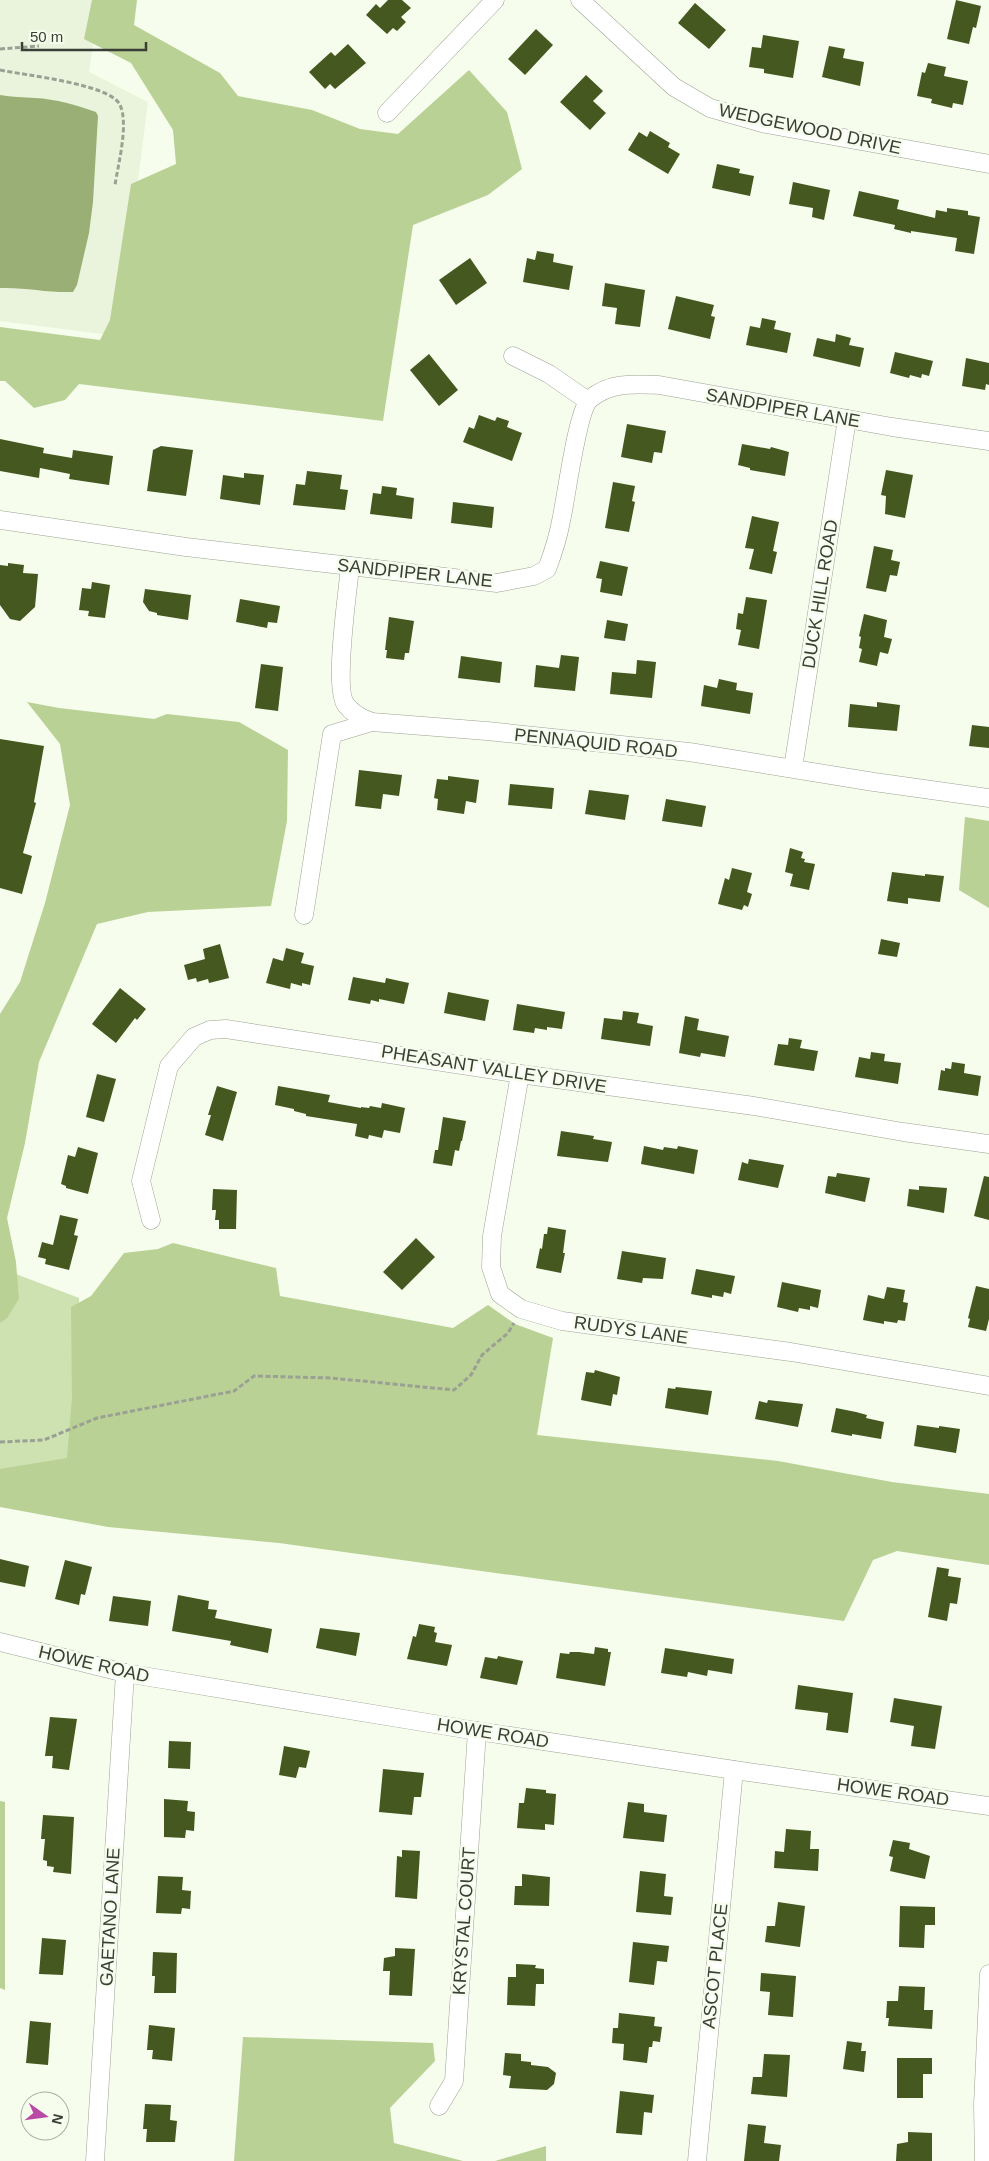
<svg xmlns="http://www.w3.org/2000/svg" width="989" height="2161" font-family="Helvetica,sans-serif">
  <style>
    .built { fill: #eaf4dc }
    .green { fill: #cde1b1 }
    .forest { fill: #bad195 }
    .water { fill: #99af75 }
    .building { fill: #455820 }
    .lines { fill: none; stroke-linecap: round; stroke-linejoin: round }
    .minor-casing { stroke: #9ca293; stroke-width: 19 }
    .path { stroke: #9ba094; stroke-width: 3; stroke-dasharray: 5 2.5; stroke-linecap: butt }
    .minor { stroke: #fff; stroke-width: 18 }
    .labels { text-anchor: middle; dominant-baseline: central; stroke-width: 5; stroke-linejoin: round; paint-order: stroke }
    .street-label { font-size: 18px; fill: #3b3d37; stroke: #f6fdec }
  </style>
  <rect width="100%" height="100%" fill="#f6fdec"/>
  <path class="built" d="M0 0H100L89 72 148 102 118 336 0 321Z"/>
  <path class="green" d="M0 1268 79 1298 89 1514 0 1500Z"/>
  <g class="forest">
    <path d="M92 0H137L134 25 220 73 238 96 312 110 360 129 398 134 469 70 507 112 522 169 488 195 413 225 383 421 79 384 65 400 34 408 5 381H0V327L100 340 110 320 131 184 176 164 173 130 131 63 84 39Z"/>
    <path d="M27 702 59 708 154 719 167 714 239 722 288 750 287 821 271 906 148 912 97 924 39 1062 25 1143 7 1218 16 1262 19 1299 7 1318 0 1323V1014L20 982 45 903 70 805 60 744Z"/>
    <path d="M965 817 989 821V908L959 890Z"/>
    <path d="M173 1243 276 1268 280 1296 453 1328 488 1305 515 1324 553 1338 537 1435 778 1461 892 1482 989 1494V1565L897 1551 873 1560 844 1621 279 1543 108 1527 0 1507V1469L67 1458 72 1398 71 1307 91 1296 124 1253 158 1249Z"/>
    <path d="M0 1801 5 1802V1990L0 1988Z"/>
    <path d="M243 2037 433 2043 435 2061 390 2108 394 2143 463 2161H234Z"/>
    <path d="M546 2146V2161H495Z"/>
  </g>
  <path class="water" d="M0 95C12 97 23 97 35 98 56 99 76 105 96 112L98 116 93 202 89 233 77 285 73 292C48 293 25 287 0 288Z"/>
  <g class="building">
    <path d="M388 0H402L411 8 401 17 406 22 397 31 393 28 387 34 366 15 376 4 380 8Z"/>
    <path d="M956 0 981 6 976 28 973 27 969 44 947 39Z"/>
    <path d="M695 3 726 30 709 49 678 23Z"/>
    <path d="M536 29 553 45 525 75 508 59Z"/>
    <path d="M763 35 799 41 793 78 764 73V69L749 67 752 47 761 48Z"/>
    <path d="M348 44 366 63 335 89 330 84 325 89 309 72 331 52 335 56Z"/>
    <path d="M829 46 845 49 843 58 864 62 860 86 822 77Z"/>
    <path d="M928 63 946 67 944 76 968 81 963 105 953 103 952 108 931 103 932 99 917 96 922 72 925 73Z"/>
    <path d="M586 75 603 91 593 101 606 113 590 130 560 102Z"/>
    <path d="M650 131 670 143 668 147 680 154 668 174 628 150 639 132 647 137Z"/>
    <path d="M717 164 740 169 739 173 754 176 750 196 712 188Z"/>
    <path d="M793 182 830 190 824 220 812 217 813 208 789 204Z"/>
    <path d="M859 191 899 200 897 209 935 218 936 210 947 212V208L968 211V215L980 217 974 254 955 251 957 238 911 231V233L894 229 895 225 853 216Z"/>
    <path d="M537 251 554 254 553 262 573 266 569 290 523 282 527 258 535 260Z"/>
    <path d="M470 258 487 283 456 305 439 280Z"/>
    <path d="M605 283 645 290 640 327 615 324 617 308 602 306Z"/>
    <path d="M676 296 714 305 711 316 715 317 710 339 668 329Z"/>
    <path d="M762 318 776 321 774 329 791 333 787 353 746 345 750 326 760 328Z"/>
    <path d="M836 334 851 338 849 345 864 348 860 367 813 356 817 338 835 342Z"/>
    <path d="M895 352 933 361 929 376 922 374 921 378 910 375 909 378 890 373Z"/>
    <path d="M429 354 458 390 439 406 410 370Z"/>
    <path d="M966 358 989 363V385L986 384 985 390 962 386Z"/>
    <path d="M479 415 495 421 497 417 509 421 507 427 522 433 512 461 463 442 469 427 474 429Z"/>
    <path d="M627 424 666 431 662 453 654 452 652 463 621 457Z"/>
    <path d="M0 439 44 448 43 453 72 458 73 450 113 456 109 485 69 479 70 474 40 468 39 478 0 471Z"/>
    <path d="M742 444 770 449 771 447 789 452 785 476 750 470V468L738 465Z"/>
    <path d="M161 446 193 450 186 496 147 491 153 450Z"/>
    <path d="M886 470 913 475 905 518 885 514 886 496 881 495Z"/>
    <path d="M307 471 342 475 340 489 348 490 345 510 293 505 296 484 305 485Z"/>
    <path d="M244 473 264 475 260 505 220 499 223 475 244 478Z"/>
    <path d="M613 482 635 486 632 501 635 502 629 532 605 528Z"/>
    <path d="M382 486 397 488 396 495 414 498 412 519 370 514 373 493 381 494Z"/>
    <path d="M453 502 494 507 492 528 451 523Z"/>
    <path d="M752 516 779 522 773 551 777 552 772 574 749 569 754 549 745 548Z"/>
    <path d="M874 546 893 550 891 560 900 562 897 576 890 575 886 592 866 588Z"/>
    <path d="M600 561 628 567 622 596 600 592 602 579 596 578Z"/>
    <path d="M8 563 24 565 23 573 38 574 35 607 20 621 10 619 0 605V565L8 566Z"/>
    <path d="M92 582 110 585 105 618 88 616 89 611 79 610 82 588 91 589Z"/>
    <path d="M145 589 191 595 188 620 157 615V613L149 611 143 602Z"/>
    <path d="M746 597 767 600 759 649 738 645 741 630 736 629 738 613 743 614Z"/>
    <path d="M240 599 280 606 277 623 268 622 267 628 236 622Z"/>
    <path d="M864 614 887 620 884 637 892 639 888 654 880 652 877 666 859 662 862 649 859 648 861 637 859 636Z"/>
    <path d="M389 617 414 621 409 653H405L404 660 386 658 387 650H385Z"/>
    <path d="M607 620 628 624 625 641 604 638Z"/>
    <path d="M561 655 579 657 575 691 534 687 536 665 559 668Z"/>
    <path d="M461 656 502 662 500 683 458 678Z"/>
    <path d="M637 660 656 662 652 698 610 694 612 672 636 674Z"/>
    <path d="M261 664 283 667 278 711 255 708Z"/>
    <path d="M719 679 737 683 736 690 753 693 750 714 701 706 704 685 717 688Z"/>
    <path d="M877 702 900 705 897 731 848 727 850 704 877 707Z"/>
    <path d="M972 725 989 727V748L969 746Z"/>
    <path d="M0 739 44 746 34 802 36 803 23 853 32 856 22 894 0 888Z"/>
    <path d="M359 770 402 775 399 796 383 794 381 809 355 806Z"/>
    <path d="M448 776 479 780 476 803 466 801 464 814 437 810 438 799 434 798 437 779 448 780Z"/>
    <path d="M510 784 554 788 552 809 508 805Z"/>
    <path d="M589 790 629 795 625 820 585 814Z"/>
    <path d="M666 799 706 806 702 827 662 821Z"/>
    <path d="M790 848 803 852 801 858 805 859 804 862 815 864 809 890 790 886 793 874 785 872Z"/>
    <path d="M732 868 752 873 747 892 752 894 748 907 744 905 742 910 718 904 725 878 729 880Z"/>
    <path d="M892 872 925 876V874L944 876 940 902 908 898V904L887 901Z"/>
    <path d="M881 939 900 943 897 957 878 954Z"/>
    <path d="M220 944 229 978 209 983 208 979 197 982 196 978 188 980 184 965 205 959 203 949Z"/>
    <path d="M286 948 304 953 301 963 314 966 310 985 302 983V986L291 983 290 989 266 983 273 958 283 961Z"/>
    <path d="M353 977 385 983 386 978 409 983 404 1004 379 999V1002L371 1000 370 1004 348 1000Z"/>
    <path d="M120 988 146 1009 137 1020 135 1018 116 1043 92 1024Z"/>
    <path d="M448 992 489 1000 485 1021 444 1013Z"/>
    <path d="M517 1004 565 1012 562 1029 547 1027V1030L535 1028 534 1033 513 1030Z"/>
    <path d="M623 1011 639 1013 637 1023 653 1026 650 1046 601 1039 604 1018 622 1020Z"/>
    <path d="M685 1016 699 1019 697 1030 729 1036 725 1057 701 1053 700 1057 679 1053Z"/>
    <path d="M789 1038 802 1040 800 1048 818 1051 814 1071 774 1065 778 1044 788 1045Z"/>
    <path d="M871 1052 885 1054 884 1061 901 1063 898 1084 855 1077 859 1057 870 1059Z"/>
    <path d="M952 1062 965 1064 964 1073 981 1076 978 1096 938 1090 941 1070 945 1071V1068L951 1069Z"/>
    <path d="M97 1074 116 1079 104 1122 86 1117Z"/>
    <path d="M217 1086 237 1092 223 1141 205 1135 211 1115H208Z"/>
    <path d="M278 1086 330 1095 328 1102 361 1108V1107L369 1108 370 1106 381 1108 382 1103 405 1108 400 1133 384 1130 382 1138 369 1135 368 1139 355 1136 357 1124 306 1116V1114L294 1111V1109L275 1105Z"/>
    <path d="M443 1117 466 1121 462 1141H461L459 1151 455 1150 452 1166 433 1163 435 1150H438Z"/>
    <path d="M561 1131 594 1136 593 1139 612 1142 608 1162 557 1156Z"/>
    <path d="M644 1146 663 1150 664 1147 677 1149 678 1146 698 1150 694 1174 641 1164Z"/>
    <path d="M78 1147 98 1153 88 1194 66 1188V1186L61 1184 68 1155 75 1157Z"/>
    <path d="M749 1159 784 1165 778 1188 738 1180 742 1162 748 1164Z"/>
    <path d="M837 1173 870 1178 865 1202 825 1193 828 1176 836 1177Z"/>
    <path d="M984 1176 989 1177V1220L974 1216Z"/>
    <path d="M919 1186 947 1188 944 1213 907 1206 909 1189 919 1190Z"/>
    <path d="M213 1189 237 1190 236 1229H219V1220H215L216 1210H212Z"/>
    <path d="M60 1215 78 1219 74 1235 78 1236 69 1270 45 1264 46 1259 38 1257 42 1242 53 1245Z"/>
    <path d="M548 1227 566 1230 563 1253H565L561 1273 536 1268 540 1248 542 1249 544 1234H547Z"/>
    <path d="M416 1238 435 1257 402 1290 383 1272Z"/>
    <path d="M622 1251 666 1258 663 1279 643 1278 642 1283 617 1279Z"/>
    <path d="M696 1269 735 1276 731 1294 724 1292 723 1297 712 1295V1298L691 1294Z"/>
    <path d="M782 1282 821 1290 818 1308 810 1306V1310L799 1308 798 1312 777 1307Z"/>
    <path d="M976 1286 989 1289V1319L986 1331 968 1327 970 1319 968 1318Z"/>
    <path d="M887 1287 905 1290 903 1302 908 1303 905 1321 898 1320 897 1323 884 1321V1324L863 1320 868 1295 884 1299Z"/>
    <path d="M595 1370 620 1377 617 1395 613 1394 611 1406 581 1400 586 1372 594 1373Z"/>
    <path d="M676 1387 712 1391 708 1415 665 1408 668 1388 675 1389Z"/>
    <path d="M768 1400 803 1404 798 1427 755 1419 759 1401 767 1403Z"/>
    <path d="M836 1408 856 1412 867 1415 866 1418 884 1422 881 1439 852 1434V1436L831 1432Z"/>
    <path d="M917 1425 939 1428V1426L960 1429 956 1453 914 1446Z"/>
    <path d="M0 1559 29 1566 25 1587 0 1582Z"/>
    <path d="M65 1560 92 1567 85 1595 81 1594 79 1605 55 1599Z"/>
    <path d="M937 1567 949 1569 948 1576 961 1578 957 1604 950 1603 947 1621 928 1617Z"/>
    <path d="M178 1595 209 1601 208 1609 217 1610 215 1618 272 1629 268 1653 230 1645 231 1641 172 1631Z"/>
    <path d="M113 1596 151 1601 148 1626 109 1621Z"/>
    <path d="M419 1624 435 1627 434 1632 437 1633 435 1642 452 1645 447 1666 407 1659 413 1636 416 1637Z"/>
    <path d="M320 1628 360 1633 356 1656 316 1648Z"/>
    <path d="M595 1647 608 1649V1652H611L605 1686 556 1678 560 1653 569 1654 570 1652H579L594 1654Z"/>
    <path d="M665 1648 734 1659 732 1674 708 1670 707 1676 688 1672 687 1677 661 1673Z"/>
    <path d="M498 1656 523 1661 517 1685 480 1678 485 1657 497 1659Z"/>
    <path d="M798 1685 853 1693 848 1733 826 1730 828 1713 795 1709Z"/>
    <path d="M894 1698 942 1706 935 1749 911 1746 914 1726 890 1722Z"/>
    <path d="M50 1717 77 1719 69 1770 52 1768 53 1756H45Z"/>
    <path d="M169 1741 191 1742 190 1769 168 1768Z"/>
    <path d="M284 1746 310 1751 306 1768 299 1767 296 1778 279 1775Z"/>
    <path d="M383 1769 424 1773 421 1797H414L412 1815 379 1812Z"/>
    <path d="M526 1788 546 1790V1793L556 1794 554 1825 545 1824V1830L517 1828 519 1803H524Z"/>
    <path d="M164 1799 188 1801 187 1811 195 1812 194 1831 186 1830 185 1838 164 1837Z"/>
    <path d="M628 1802 644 1804V1812L667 1815 664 1842 623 1838Z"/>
    <path d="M43 1815 74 1817 71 1874 53 1872 54 1867 47 1866V1861L43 1860 45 1839H41Z"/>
    <path d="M786 1829 811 1831 810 1849H819L818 1871 774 1868 775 1851 784 1852Z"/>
    <path d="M893 1840 910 1843 909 1849 930 1856 925 1879 890 1871 893 1857 889 1856Z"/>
    <path d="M402 1850 420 1851 417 1899 395 1897 397 1856 402 1857Z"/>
    <path d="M640 1871 666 1874 664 1896 673 1897 671 1915 636 1912Z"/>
    <path d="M522 1874 550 1877 549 1906 514 1905 515 1886H522Z"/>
    <path d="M158 1876 183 1877 182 1890 191 1891 190 1909 182 1908 181 1914 156 1913Z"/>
    <path d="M778 1902 805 1906 800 1947 765 1942 767 1926H775Z"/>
    <path d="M900 1906 935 1907V1925H925L924 1948 899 1947Z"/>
    <path d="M42 1938 66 1940 63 1975 39 1974Z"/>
    <path d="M633 1942 669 1946 667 1962 657 1961 654 1985 629 1982Z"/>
    <path d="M395 1948 415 1949 412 1996 389 1995 390 1971H383L384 1958 395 1956Z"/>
    <path d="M153 1952 177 1953 176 1993H154L155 1976H152Z"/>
    <path d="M516 1964 536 1965 535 1968 544 1969V1984H536L535 2006 507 2005 508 1977H516Z"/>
    <path d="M761 1973 796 1976 793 2017 768 2015 770 1992 760 1991Z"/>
    <path d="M899 1986 925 1987 924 2010H933L932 2029 888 2026 889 2018H886L887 2001H898Z"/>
    <path d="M619 2013 655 2017 654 2026 662 2027 660 2042 653 2041 652 2047H649L647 2063 623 2060 624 2044 612 2043 613 2028H618Z"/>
    <path d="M30 2021 51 2023 48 2065 26 2063Z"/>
    <path d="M149 2025 175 2028 172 2061 152 2059 153 2050H147Z"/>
    <path d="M847 2041 862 2043 861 2051H866L864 2072 843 2069Z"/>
    <path d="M505 2053 521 2054V2061L531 2062V2065L548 2067 556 2073 554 2084 547 2090 509 2088 511 2076 503 2075Z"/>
    <path d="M764 2054 790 2055 787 2097 751 2094 753 2077H762Z"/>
    <path d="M897 2058H932V2074H923V2098H897Z"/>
    <path d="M620 2091 654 2095 652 2113 644 2112 642 2135 616 2133Z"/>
    <path d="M145 2104 171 2105 170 2120 177 2121 175 2142H146L147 2129H143Z"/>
    <path d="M748 2124 766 2126 764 2143 781 2145 779 2161H744Z"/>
    <path d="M908 2132 932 2133V2161H896L897 2144 908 2142Z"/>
  </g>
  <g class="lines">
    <g class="minor-casing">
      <g id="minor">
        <path d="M580 0 674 87 710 108 766 124 989 164"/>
        <path d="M387 113 495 0"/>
        <path d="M513 356 549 374 588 401"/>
        <path d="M0 520 186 547 497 583 534 576 547 569C553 553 558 538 561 521 566 500 577 410 590 399 610 382 634 384 659 385L892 427 989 441"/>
        <path d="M350 566C348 592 333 688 346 705 353 714 363 719 372 722L487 731 689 752 874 782 989 798"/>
        <path d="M793 768 847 419"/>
        <path d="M304 915 332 734 372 722"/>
        <path d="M520 1074 492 1236 491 1267 500 1294 521 1309 562 1321 791 1352 989 1386"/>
        <path d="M151 1220 141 1181 169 1066 194 1037 210 1030 226 1029 520 1074 754 1106 903 1132 989 1144"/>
        <path d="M0 1642 125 1673 477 1731 734 1770 989 1806"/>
        <path d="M439 2106 454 2081 477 1731"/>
        <path d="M95 2161 125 1673"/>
        <path d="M697 2161 734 1770"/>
        <path d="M984 2161 983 2105 989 1974"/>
      </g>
    </g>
    <g class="path">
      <path d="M0 49 39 46"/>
      <path d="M0 70C23 75 111 84 120 105 129 124 118 165 115 185"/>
      <path d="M0 1442 44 1440 97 1418 234 1391 254 1376 331 1378 454 1390 471 1375 482 1355 508 1333 514 1323"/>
    </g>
    <use href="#minor" class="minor"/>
  </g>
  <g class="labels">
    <g class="street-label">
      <text transform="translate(810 129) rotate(12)">WEDGEWOOD DRIVE</text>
      <text transform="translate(783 408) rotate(10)">SANDPIPER LANE</text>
      <text transform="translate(415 573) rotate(6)">SANDPIPER LANE</text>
      <text transform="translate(820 594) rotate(-81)">DUCK HILL ROAD</text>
      <text transform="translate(596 743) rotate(6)">PENNAQUID ROAD</text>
      <text transform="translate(494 1069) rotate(9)">PHEASANT VALLEY DRIVE</text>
      <text transform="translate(631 1330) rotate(8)">RUDYS LANE</text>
      <text transform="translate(94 1664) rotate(13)">HOWE ROAD</text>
      <text transform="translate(493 1733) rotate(9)">HOWE ROAD</text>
      <text transform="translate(893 1792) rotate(8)">HOWE ROAD</text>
      <text transform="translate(110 1917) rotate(-87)">GAETANO LANE</text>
      <text transform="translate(464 1921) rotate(-86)">KRYSTAL COURT</text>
      <text transform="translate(715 1966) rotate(-84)">ASCOT PLACE</text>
    </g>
  </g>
  <g transform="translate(45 2116) rotate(104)"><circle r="24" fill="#f6fdec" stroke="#abb0a4"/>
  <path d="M0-4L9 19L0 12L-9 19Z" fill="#bb4aa6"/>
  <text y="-8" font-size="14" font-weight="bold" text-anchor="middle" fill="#3b3d37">N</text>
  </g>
  <path d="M22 42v8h124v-8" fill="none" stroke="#3b3d37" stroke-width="2.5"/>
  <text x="30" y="42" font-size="15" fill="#3b3d37" stroke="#f6fdec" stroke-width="4" paint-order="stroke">50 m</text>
</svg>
